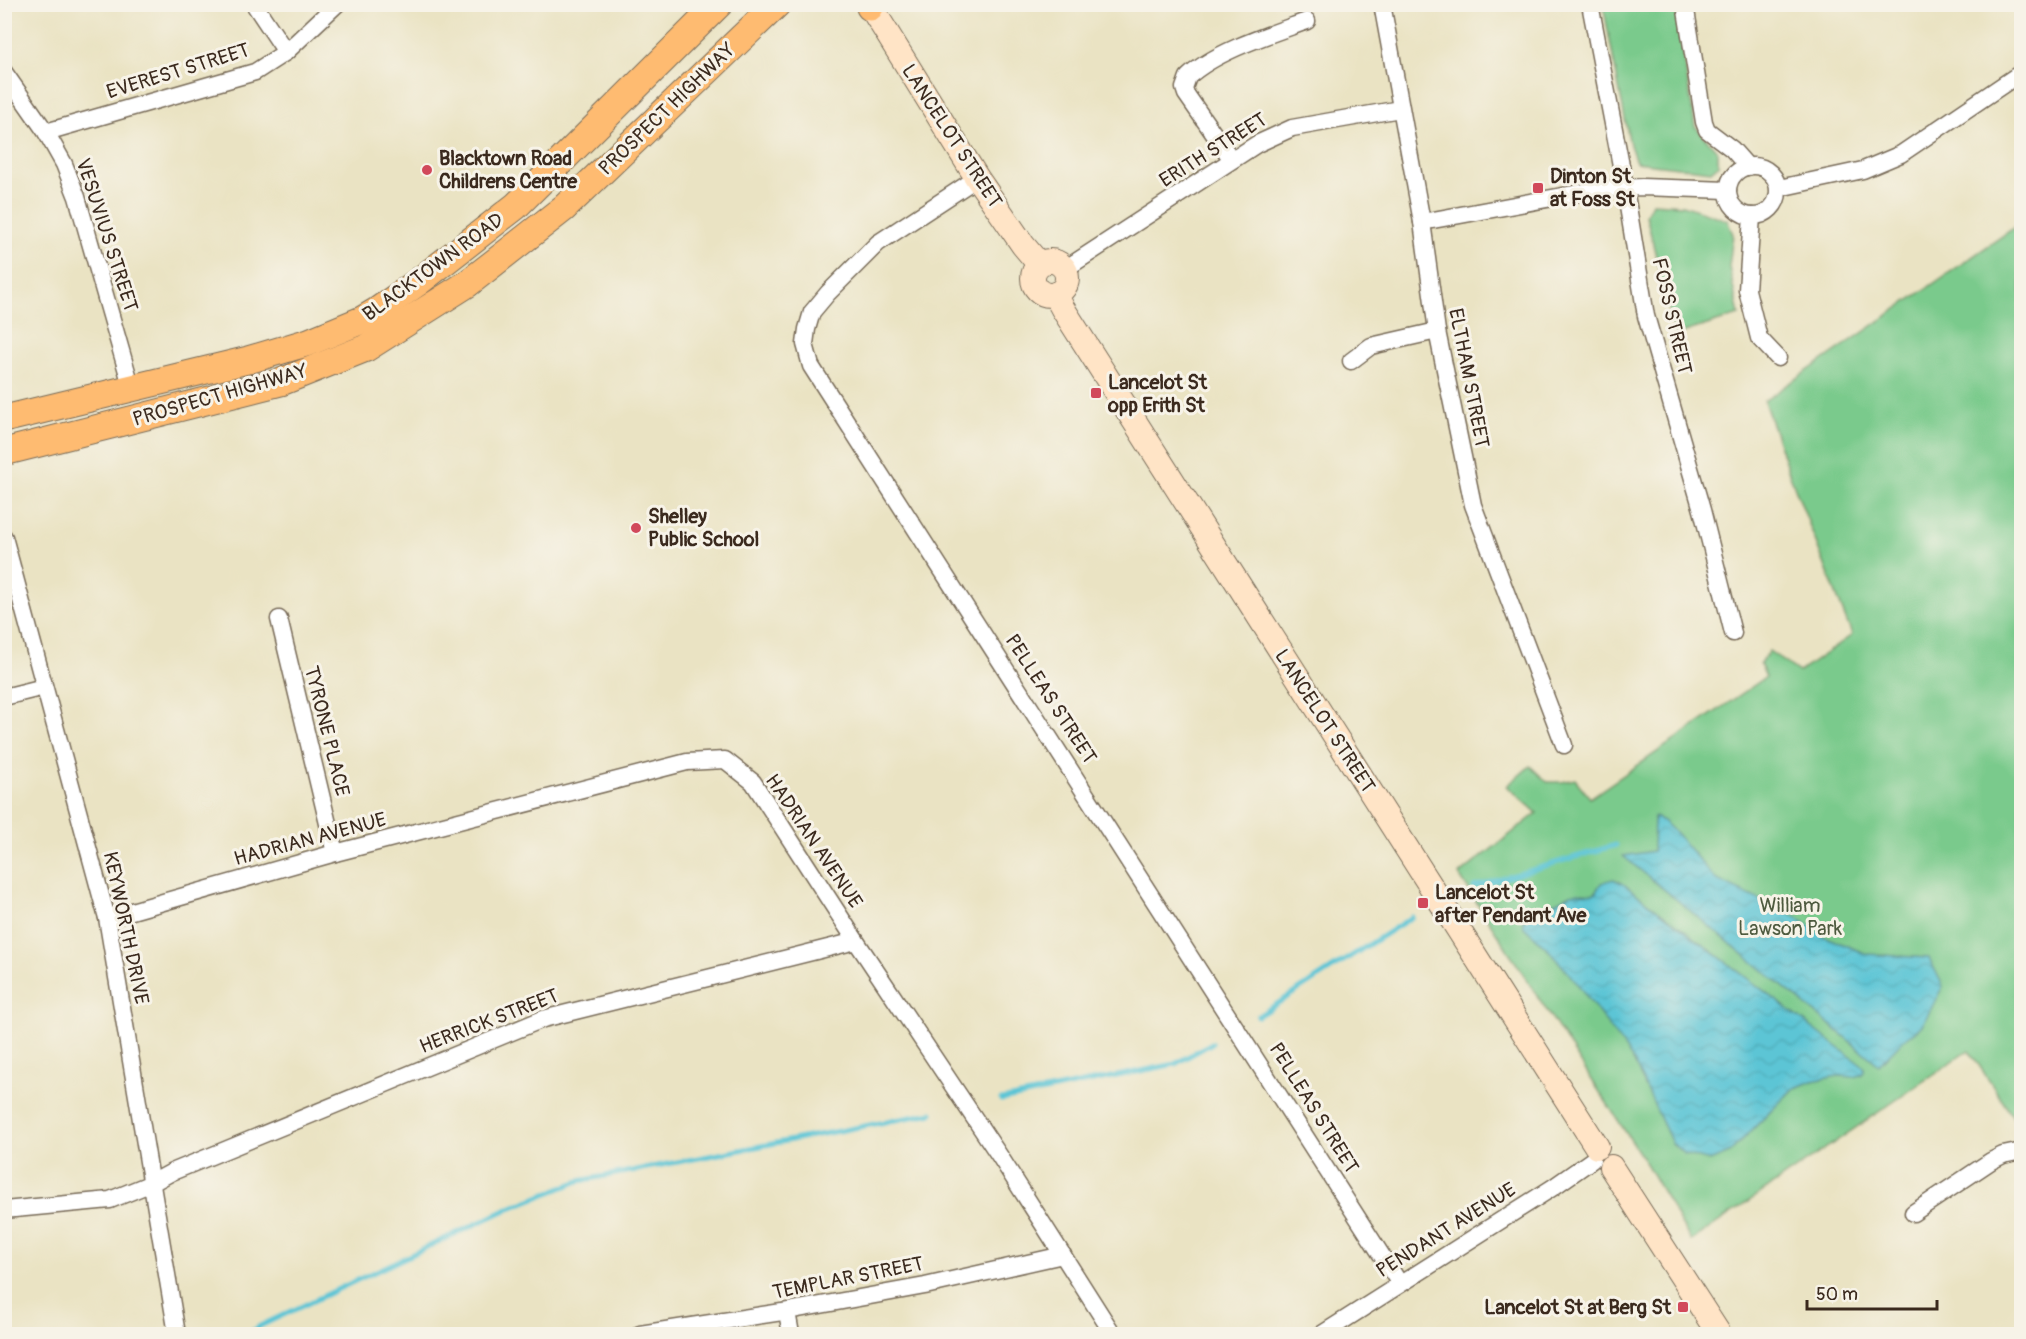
<svg xmlns="http://www.w3.org/2000/svg" width="2026" height="1339" font-family="Pangolin,sans-serif">
  <style>
    .green { fill: #7aca8c; stroke: #5a7a55; stroke-width: 1.5 }
    .water { fill: url(#water-waves); stroke: #4b787a; stroke-width: 1.5 }
    .lines { fill: none; stroke-linecap: round; stroke-linejoin: round }
    .stream { stroke: #5bc5d5; stroke-width: 5 }
    .street-casing { stroke: #786b58; stroke-width: 19 }
    .secondary-casing { stroke: #786b58; stroke-width: 26 }
    .primary-casing { stroke: #786b58; stroke-width: 29 }
    .street { stroke: #fff; stroke-width: 16 }
    .secondary { stroke: #ffe4c6; stroke-width: 24 }
    .primary { stroke: #febb71; stroke-width: 27 }
    .poi-dot { fill: #d1495b; stroke: #f7f3e8; stroke-width: 2 }
    .labels { text-anchor: middle; dominant-baseline: central; stroke-width: 6; stroke-linejoin: round; paint-order: stroke }
    .street-label { font-size: 20px; fill: #3b2a1e; stroke: #f7f3e8 }
    .poi-label { font-size: 20px; font-weight: bold; fill: #3b2a1e; stroke: #f7f3e8; text-anchor: start }
    .park-label { font-size: 20px; fill: #4e5a3f; stroke: #f7f3e8 }
  </style>
  <defs>
    <pattern id="water-waves" width="16" height="10" patternUnits="userSpaceOnUse" patternTransform="scale(1.5)"><rect width="16" height="10" fill="#5bc5d5"/><path d="M0 5q4-4 8 0t8 0" fill="none" stroke="#50a9b6"/></pattern>
  </defs>
  <rect width="100%" height="100%" fill="#f7f3e8"/>
  <filter id="ink" filterUnits="userSpaceOnUse"><feTurbulence type="fractalNoise" baseFrequency=".0167" numOctaves="2"/><feDisplacementMap in="SourceGraphic" scale="12" xChannelSelector="R" yChannelSelector="G"/><feConvolveMatrix kernelMatrix="1 2 1 2 8 2 1 2 1" color-interpolation-filters="sRGB"/></filter>
  <filter id="wash" filterUnits="userSpaceOnUse"><feTurbulence type="fractalNoise" baseFrequency=".008" numOctaves="4" result="noise"/><feDisplacementMap in="SourceGraphic" scale="24" xChannelSelector="R" yChannelSelector="G"/><feGaussianBlur stdDeviation="1.35" result="paint"/><feColorMatrix in="noise" values="0 0 0 0 0 0 0 0 0 0 0 0 0 0 0 0 0 1.4 0 .05"/><feComposite in="paint" operator="in"/></filter>
  <g filter="url(#wash)">
    <rect width="100%" height="100%" fill="#eae3c3"/>
    <g class="green">
      <path d="M1603 5H1675L1695 126 1718 152V165L1711 171 1636 162 1630 145Z"/>
      <path d="M1652 203 1683 205 1727 220 1733 234 1729 267 1739 315 1675 335 1646 215Z"/>
      <path d="M2021 223V1116L2015 1120 1969 1050 1691 1241 1647 1165 1459 875 1537 813 1507 786 1530 766 1547 782H1562L1575 779 1590 798 1766 677 1760 664 1769 651 1799 672 1852 635 1788 470 1764 401Z"/>
    </g>
    <g class="water">
      <path d="M1654 817 1663 821 1676 833 1715 879 1798 918 1823 936 1867 954 1929 958 1943 986 1923 1024 1914 1033 1904 1039 1879 1065 1623 856 1653 851Z"/>
      <path d="M1613 879 1622 883 1864 1067V1072L1861 1075 1853 1077 1838 1076 1812 1081 1793 1089 1729 1153 1710 1161 1684 1154 1672 1143 1634 1062 1627 1051 1576 982 1547 948 1524 927 1522 921 1571 894C1579 891 1587 895 1595 893L1601 883Z"/>
    </g>
    <g class="lines">
      <g class="stream">
        <path d="M1474 887 1616 845"/>
        <path d="M1258 1016 1412 917"/>
        <path d="M1001 1100 1175 1064 1212 1043"/>
        <path d="M248 1334 260 1326 512 1207 579 1181 932 1113"/>
      </g>
    </g>
  </g>
  <g filter="url(#ink)">
    <g class="lines">
      <g class="street-casing">
        <g id="street">
          <path d="M254 4 286 52"/>
          <path d="M1382 4 1422 222 1437 331 1473 505 1564 745"/>
          <path d="M1590 4 1623 176 1646 316 1702 510 1733 633"/>
          <path d="M1685 4 1704 122 1707 130 1732 149 1748 167"/>
          <path d="M4 72 46 132 64 164 77 197 132 389"/>
          <path d="M46 132 255 72 286 52 337 4"/>
          <path d="M1232 160 1186 94 1184 88 1188 77C1216 51 1271 34 1307 21"/>
          <circle cx="1753" cy="191" r="25"/>
          <path d="M977 178 878 243 828 293 812 312 807 329 805 344 811 366C1006 672 1205 976 1400 1284"/>
          <path d="M1779 188 1863 170 1901 154 2022 72"/>
          <path d="M1752 216 1747 290 1759 338 1778 358"/>
          <path d="M1422 222 1601 189 1642 187 1728 190"/>
          <path d="M1065 269 1257 144 1292 128 1400 109"/>
          <path d="M1351 361 1371 346 1437 331"/>
          <path d="M4 537 107 918 177 1334"/>
          <path d="M279 619 335 853"/>
          <path d="M4 697 44 687"/>
          <path d="M107 918 335 853 687 762 725 760 753 782 856 941 999 1155 1113 1334"/>
          <path d="M4 1210 110 1200 152 1183 172 1172 543 1019 856 941"/>
          <path d="M1913 1213 1991 1161 2003 1155 2022 1151"/>
          <path d="M787 1312 791 1334"/>
          <path d="M640 1334 782 1312 925 1286 1063 1255"/>
          <path d="M1322 1334 1552 1188 1592 1160"/>
        </g>
      </g>
      <g class="secondary-casing">
        <g id="secondary">
          <path d="M869 4 977 178 1023 245 1039 264"/>
          <circle cx="1050" cy="278" r="17"/>
          <path d="M1055 294 1063 309 1597 1147"/>
          <path d="M1611 1167 1719 1334"/>
        </g>
      </g>
      <g class="primary-casing">
        <g id="primary">
          <path d="M870 4V7"/>
          <path d="M4 419 248 360 309 342 362 320 377 311 417 283 516 206 719 4"/>
          <path d="M4 452 281 382 366 348 467 284 564 208 777 4"/>
        </g>
      </g>
      <use href="#street" class="street"/>
      <use href="#secondary" class="secondary"/>
      <use href="#primary" class="primary"/>
    </g>
  </g>
  <g class="poi-dot">
    <circle cx="427" cy="170" r="6"/>
    <rect x="1532" y="182" width="12" height="12" rx="3"/>
    <rect x="1090" y="387" width="12" height="12" rx="3"/>
    <circle cx="636" cy="528" r="6"/>
    <rect x="1417" y="897" width="12" height="12" rx="3"/>
    <rect x="1677" y="1301" width="12" height="12" rx="3"/>
  </g>
  <g class="labels">
    <g class="street-label">
      <text transform="translate(178 71) rotate(-17)">EVEREST STREET</text>
      <text transform="translate(667 109) rotate(-44)">PROSPECT HIGHWAY</text>
      <text transform="translate(952 136) rotate(57)">LANCELOT STREET</text>
      <text transform="translate(1213 150) rotate(-32)">ERITH STREET</text>
      <text transform="translate(107 235) rotate(72)">VESUVIUS STREET</text>
      <text transform="translate(433 267) rotate(-36)">BLACKTOWN ROAD</text>
      <text transform="translate(1672 316) rotate(77)">FOSS STREET</text>
      <text transform="translate(1469 378) rotate(79)">ELTHAM STREET</text>
      <text transform="translate(220 395) rotate(-16)">PROSPECT HIGHWAY</text>
      <text transform="translate(1051 699) rotate(57)">PELLEAS STREET</text>
      <text transform="translate(1325 721) rotate(57)">LANCELOT STREET</text>
      <text transform="translate(327 731) rotate(76)">TYRONE PLACE</text>
      <text transform="translate(310 839) rotate(-15)">HADRIAN AVENUE</text>
      <text transform="translate(814 841) rotate(56)">HADRIAN AVENUE</text>
      <text transform="translate(126 928) rotate(78)">KEYWORTH DRIVE</text>
      <text transform="translate(489 1021) rotate(-21)">HERRICK STREET</text>
      <text transform="translate(1314 1108) rotate(58)">PELLEAS STREET</text>
      <text transform="translate(1446 1230) rotate(-32)">PENDANT AVENUE</text>
      <text transform="translate(848 1278) rotate(-11)">TEMPLAR STREET</text>
    </g>
    <g class="poi-label">
      <text x="439" y="158">Blacktown Road<tspan x="439" dy="23">Childrens Centre</tspan></text>
      <text x="1550" y="176">Dinton St<tspan x="1550" dy="23">at Foss St</tspan></text>
      <text x="1108" y="382">Lancelot St<tspan x="1108" dy="23">opp Erith St</tspan></text>
      <text x="648" y="516">Shelley<tspan x="648" dy="23">Public School</tspan></text>
      <text x="1435" y="892">Lancelot St<tspan x="1435" dy="23">after Pendant Ave</tspan></text>
      <text x="1671" y="1307" text-anchor="end">Lancelot St at Berg St</text>
    </g>
    <g class="park-label">
      <text x="1790" y="905">William<tspan x="1790" dy="23">Lawson Park</tspan></text>
    </g>
  </g>
  <rect width="2026" height="1339" fill="none" stroke="#f7f3e8" stroke-width="24"/>
  <path d="M1807 1300v9h130v-9" fill="none" stroke="#3b2a1e" stroke-width="3"/>
  <text x="1816" y="1300" font-size="18" fill="#3b2a1e" stroke="#f7f3e8" stroke-width="4.5" paint-order="stroke">50 m</text>
</svg>
